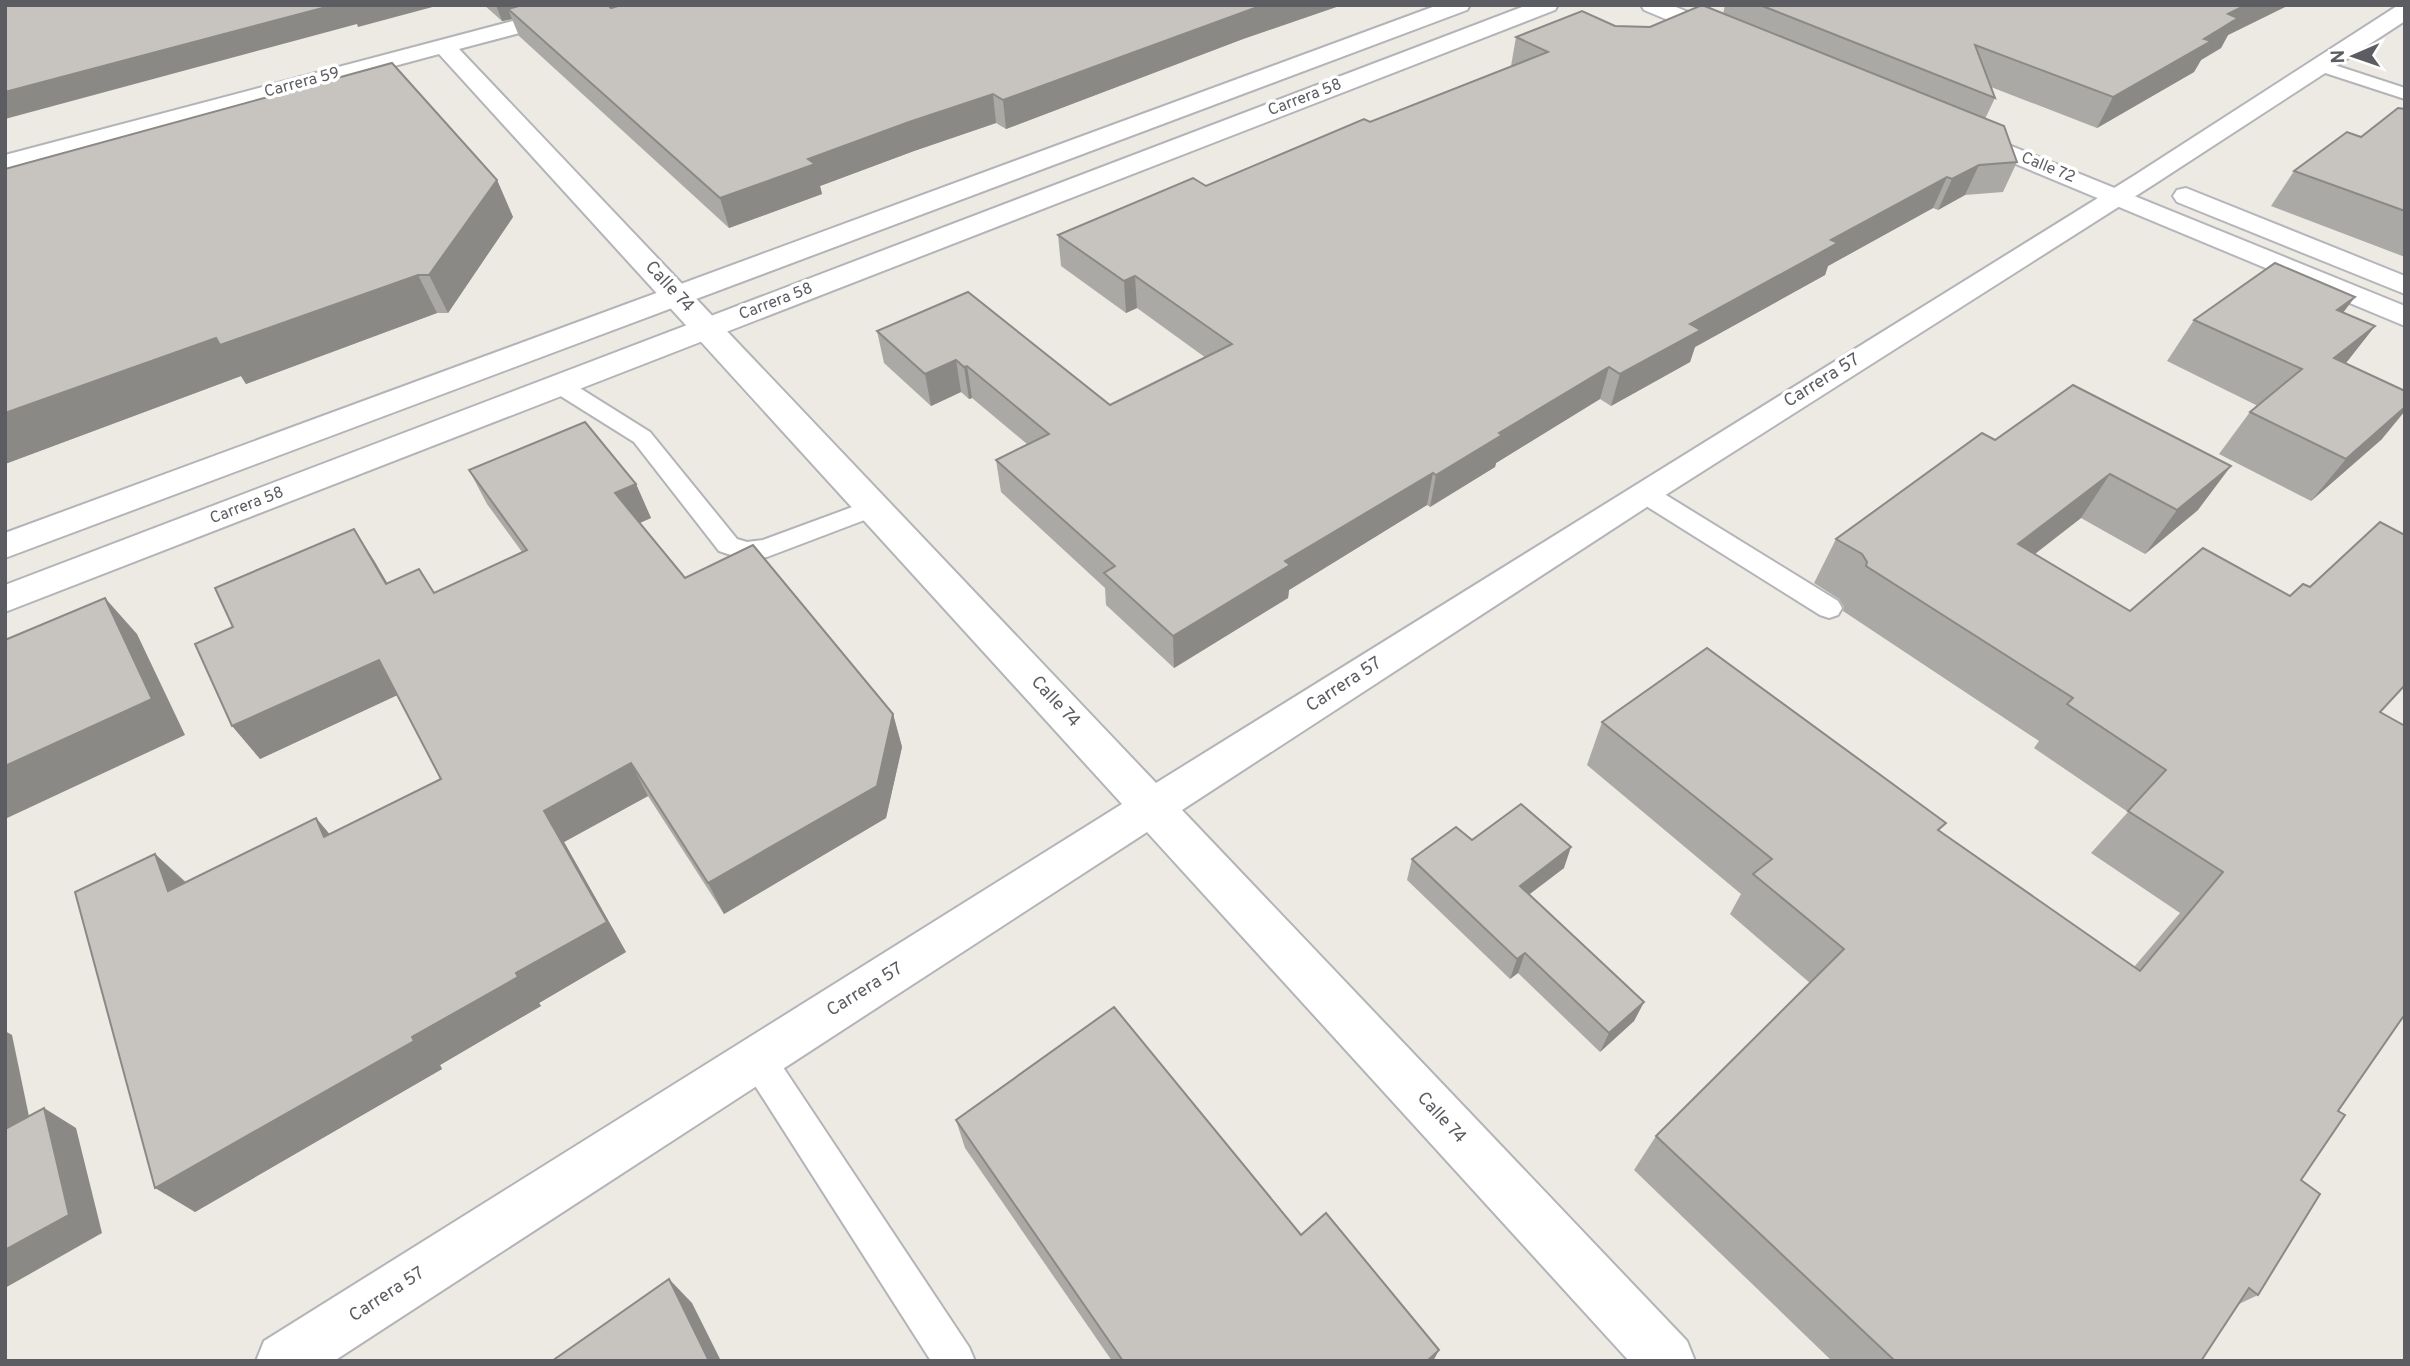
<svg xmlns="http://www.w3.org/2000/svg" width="2410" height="1366" font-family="Overpass,sans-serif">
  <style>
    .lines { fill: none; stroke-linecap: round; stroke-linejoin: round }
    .service-casing { stroke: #b3b4b8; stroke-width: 4 }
    .minor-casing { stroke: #b3b4b8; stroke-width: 4 }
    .tertiary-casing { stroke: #b3b4b8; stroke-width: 4 }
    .secondary-casing { stroke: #b4b6bb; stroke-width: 4 }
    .service { fill: #fff; fill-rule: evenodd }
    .minor { fill: #fff; fill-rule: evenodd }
    .tertiary { fill: #fff; fill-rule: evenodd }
    .secondary { fill: #fff; fill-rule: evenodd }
    .wall { fill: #aba9a5 }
    .shaded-wall { fill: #8b8986 }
    .building { fill: #c7c4c0; stroke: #8b8986; stroke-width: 2 }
    .labels { text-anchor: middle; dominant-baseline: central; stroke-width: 7; stroke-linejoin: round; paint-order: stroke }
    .far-street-label { font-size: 16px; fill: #5b5d62; stroke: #fff }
    .street-label { font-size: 18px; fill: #5b5d62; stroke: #fff }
  </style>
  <rect width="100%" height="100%" fill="#eceae2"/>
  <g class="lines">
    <g class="service-casing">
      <g id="service">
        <path d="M2319 60 2405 88V99L2313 69 2311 65 2313 61Z"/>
        <path d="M559 378 567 380 650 432 737 539 747 542 763 540 874 499 883 501 886 507 883 513 767 557 746 560 719 551 634 442 551 390 548 385 551 380Z"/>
        <path d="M1644 485 1653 487 1838 601 1842 608 1838 615 1829 618 1820 615 1635 499 1632 493 1635 487Z"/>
        <path d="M757 1042 769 1046 969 1347 975 1361H931L745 1070 740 1058 745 1046Z"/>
      </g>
    </g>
    <g class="minor-casing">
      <path id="minor" d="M573 5H610L607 10 459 49 1156 783 2135 175 2397 6 2405 5V21L2153 185 1656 501 1182 810 1687 1341 1695 1361H1629L1147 832 334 1361H256L264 1341 1122 804 439 54 5 171V155Z"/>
    </g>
    <g class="tertiary-casing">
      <g id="tertiary">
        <path d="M1438 5H1470L1467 10 5 558V533Z"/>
        <path d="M1527 5H1558L1555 10 5 612V585Z"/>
      </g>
    </g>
    <g class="secondary-casing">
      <g id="secondary">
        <path d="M1641 5H1671L1732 30 1735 35 1732 40H1716L1644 10Z"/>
        <path d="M1967 128 2405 306V326L1958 140 1955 135 1958 130Z"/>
        <path d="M2186 188 2405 276V294L2177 202 2173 196 2177 190Z"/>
      </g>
    </g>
    <use href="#service" class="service"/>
    <use href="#minor" class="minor"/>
    <use href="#tertiary" class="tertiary"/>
    <use href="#secondary" class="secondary"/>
  </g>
  <g class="wall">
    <path d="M484 5H608L611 8 621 5H1342L1243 39 1006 129 996 123 914 151 820 186 822 194 729 228 519 36 512 19 502 21Z"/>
    <path d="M1725 5H2289L2228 35 2221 48 2201 60 2194 72 2097 128 1991 87 1995 98 1985 119 2017 162 2003 192 1965 195 1938 210 1933 208 1828 266 1825 275 1695 347 1690 362 1611 406 1600 399 1496 463 1495 467 1430 507 1427 505 1289 590 1288 598 1174 668 1106 605 1105 588 1001 492 996 460 1027 444 972 398 969 399 961 392 931 406 884 363 877 331 1110 405 1206 358 1137 308 1126 313 1061 266 1058 235 1206 186 1511 66 1516 37 1615 26 1650 27 1723 14Z"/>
    <path d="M2405 109V257L2271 206 2294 171 2361 137Z"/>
    <path d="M5 169 497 180 513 217 448 313H437L246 384 241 376 5 464Z"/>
    <path d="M2343 312 2375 326 2346 363 2382 439 2311 501 2219 454 2250 412 2258 406 2167 361 2194 320Z"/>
    <path d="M2073 385 2198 510 2145 554 2081 518 2034 554 2130 611 2380 712 2338 1111 2301 1180 2258 1295 2237 1305 2201 1361H1832L1634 1170 1656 1136 1810 983 1730 914 1741 894 1587 765 1602 722 1940 832 2134 967 2180 913 2091 853 2128 812 2034 748 2039 741 1843 611 1844 607 1839 599 1814 583 1836 539 1995 440Z"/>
    <path d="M469 470 636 484 651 518 640 523 685 578 893 714 902 747 886 818 724 914 648 796 564 842 626 952 539 1003 541 1006 440 1065 442 1069 195 1212 155 854 186 882 316 818 329 834 441 779 397 695 260 759 233 627 354 529 387 583 434 593 522 552 487 504Z"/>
    <path d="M1472 840 1564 868 1529 894 1644 1002 1634 1021 1600 1052 1518 973 1510 979 1407 880 1412 859Z"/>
    <path d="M956 1120 1301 1235 1439 1350 1433 1361H1112L965 1148Z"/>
  </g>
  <g class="shaded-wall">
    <path d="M334 5H440L358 27 357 24 5 119V92Z"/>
    <path d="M496 5H567L508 9 512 19 502 21Z"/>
    <path d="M1263 5H1342L1243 39 1006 129 1003 100Z"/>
    <path d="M2246 5H2289L2228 35 2221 48 2201 60 2194 72 2097 128 2113 97 2204 39 2228 14Z"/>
    <path d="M993 94 996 123 914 151 820 186 822 194 729 228 720 198 808 159 909 122Z"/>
    <path d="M1979 165 1965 195 1938 210 1952 179Z"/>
    <path d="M1947 177 1933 208 1828 266 1825 275 1695 347 1690 362 1611 406 1620 374 1690 324 1831 240Z"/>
    <path d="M497 180 513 217 448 313 429 275Z"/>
    <path d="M418 275 437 313 246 384 241 376 5 464V413L216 338Z"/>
    <path d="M1135 276 1137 308 1126 313 1124 281Z"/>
    <path d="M2355 297 2324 338 2337 310Z"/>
    <path d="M2375 326 2342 368 2334 358Z"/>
    <path d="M956 360 961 392 931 406 925 374Z"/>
    <path d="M967 366 972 398 969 399 964 367Z"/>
    <path d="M1609 367 1600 399 1496 463 1495 467 1430 507 1436 475 1499 433Z"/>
    <path d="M2405 407V411L2382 439 2311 501 2346 459Z"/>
    <path d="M2231 466 2198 510 2145 554 2177 510Z"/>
    <path d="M1433 473 1427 505 1289 590 1288 598 1174 668 1173 636 1285 561Z"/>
    <path d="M2110 474 2081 518 1990 589 2018 544Z"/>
    <path d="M636 484 651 518 630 527 615 493Z"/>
    <path d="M354 529 375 562 407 617 386 584Z"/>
    <path d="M105 598 137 634 185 735 5 819V766Z"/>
    <path d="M379 660 402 693 260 759 232 726Z"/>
    <path d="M893 714 902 747 886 818 724 914 708 883Z"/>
    <path d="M631 763 648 796 564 842 626 952 539 1003 541 1006 440 1065 442 1069 195 1212 155 1188 412 1037 516 973 544 811Z"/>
    <path d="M316 818 343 850 324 837Z"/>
    <path d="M1571 847 1564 868 1514 906 1520 886Z"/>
    <path d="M155 854 188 885 168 891Z"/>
    <path d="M1525 953 1518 973 1510 979 1517 959Z"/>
    <path d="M1644 1002 1634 1021 1600 1052 1609 1033Z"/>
    <path d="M5 1031 12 1035 36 1150 5 1132Z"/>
    <path d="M44 1108 76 1128 102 1233 5 1288V1250Z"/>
    <path d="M669 1279 692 1303 721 1361H709Z"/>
    <path d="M1439 1350 1433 1361H1427Z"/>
  </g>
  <g class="building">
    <path d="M5 5H334L5 92Z"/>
    <path d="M522 5H608L611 8 621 5H1263L1003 100 993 94 909 122 808 159 815 164 720 198 508 9Z"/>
    <path d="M1702 5 2004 126 2017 162 1979 165 1952 179 1947 177 1831 240 1838 243 1690 324 1701 330 1620 374 1609 367 1499 433 1502 435 1436 475 1433 473 1285 561 1290 565 1173 636 1104 573 1115 566 996 460 1049 434 967 366 964 367 956 360 925 374 877 331 968 292 1110 405 1232 344 1135 276 1124 281 1058 235 1193 178 1206 186 1364 119 1370 122 1548 52 1516 37 1582 11 1615 26 1650 27Z"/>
    <path d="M1760 5H2246L2228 14 2238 18 2204 39 2211 41 2113 97 1975 45 1995 98Z"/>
    <path d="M392 63 497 180 429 275H418L220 345 216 338 5 413V169Z"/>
    <path d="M2398 108 2405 109V211L2294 171 2347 132 2361 137Z"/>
    <path d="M2275 263 2355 297 2337 310 2375 326 2334 358 2405 391V407L2346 459 2250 412 2302 369 2194 320Z"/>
    <path d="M2073 385 2231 466 2177 510 2110 474 2018 544 2130 611 2203 548 2290 596 2303 584 2310 587 2380 522 2405 535V685L2380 712 2405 726V1014L2338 1111 2345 1115 2301 1180 2320 1194 2258 1295 2249 1288 2201 1361H1895L1656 1136 1844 949 1753 874 1772 859 1602 722 1707 648 1946 823 1938 830 2140 971 2223 872 2128 811 2166 770 2067 704 2073 698 1866 566 1867 562 1862 554 1836 539 1982 433 1995 440Z"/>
    <path d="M585 422 636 484 615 493 685 578 753 545 893 714 877 786 708 883 631 763 544 811 607 922 516 973 518 977 412 1037 414 1041 155 1188 75 892 155 854 168 891 316 818 324 837 441 779 379 660 232 726 195 644 233 627 215 588 354 529 386 584 419 569 434 593 527 550 469 470Z"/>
    <path d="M105 598 152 699 5 766V640Z"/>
    <path d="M1521 804 1571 847 1520 886 1644 1002 1609 1033 1525 953 1517 959 1412 859 1456 827 1472 840Z"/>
    <path d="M1114 1007 1301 1235 1326 1213 1439 1350 1427 1361H1123L956 1120Z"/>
    <path d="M44 1108 69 1215 5 1250V1129Z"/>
    <path d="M669 1279 709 1361H552Z"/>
  </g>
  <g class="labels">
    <g class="far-street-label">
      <text transform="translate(302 83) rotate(-15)">Carrera 59</text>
      <text transform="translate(1305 98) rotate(-21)">Carrera 58</text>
      <text transform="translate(2048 168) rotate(22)">Calle 72</text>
      <text transform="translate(776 302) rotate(-21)">Carrera 58</text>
      <text transform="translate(247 506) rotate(-21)">Carrera 58</text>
    </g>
    <g class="street-label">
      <text transform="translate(669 287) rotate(47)">Calle 74</text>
      <text transform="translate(1822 381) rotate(-32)">Carrera 57</text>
      <text transform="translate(1344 685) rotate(-33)">Carrera 57</text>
      <text transform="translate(1055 702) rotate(47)">Calle 74</text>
      <text transform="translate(865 990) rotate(-32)">Carrera 57</text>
      <text transform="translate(1441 1118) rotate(47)">Calle 74</text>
      <text transform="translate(387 1295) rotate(-33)">Carrera 57</text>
    </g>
  </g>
  <rect width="2410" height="1366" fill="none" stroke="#5b5d62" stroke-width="14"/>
  <g transform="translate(2354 56) rotate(268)" stroke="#ffffff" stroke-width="5" paint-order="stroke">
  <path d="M0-5L12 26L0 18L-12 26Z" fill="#5b5d62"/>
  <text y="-10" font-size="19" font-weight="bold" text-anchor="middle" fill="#5b5d62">N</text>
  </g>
</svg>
